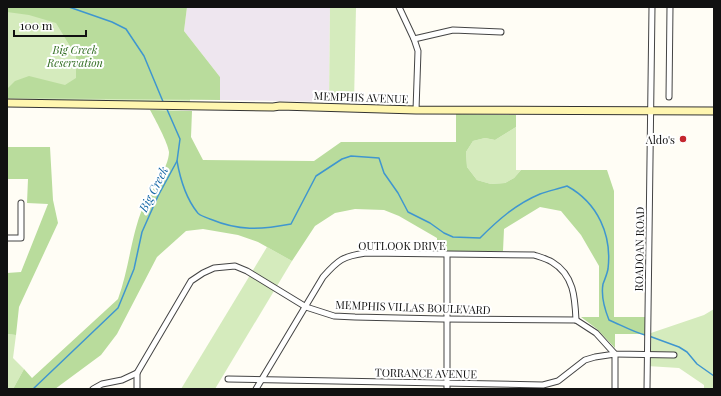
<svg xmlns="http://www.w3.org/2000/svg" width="721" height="396" font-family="'Playfair Display',serif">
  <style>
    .industrial { fill: #eee6ef }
    .green { fill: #d5ebbd }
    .forest { fill: #b9dc9c }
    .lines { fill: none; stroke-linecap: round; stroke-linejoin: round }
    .stream { stroke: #3f96cf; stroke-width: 1.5 }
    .street-casing { stroke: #444; stroke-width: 7 }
    .secondary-casing { stroke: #333; stroke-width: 9 }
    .street { stroke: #fff; stroke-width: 5 }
    .secondary { stroke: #fff6b0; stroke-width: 7 }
    .poi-dot { fill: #c4262e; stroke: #fff; stroke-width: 1.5 }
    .labels { text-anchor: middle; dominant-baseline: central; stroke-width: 4; stroke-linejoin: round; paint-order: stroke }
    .park-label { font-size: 11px; font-style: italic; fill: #2f6b1f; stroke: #fff }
    .street-label { font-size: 11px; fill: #111; stroke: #fff }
    .poi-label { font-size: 11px; fill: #111; stroke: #fff; text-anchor: end }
    .water-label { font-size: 12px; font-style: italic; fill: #1768a6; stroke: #fff }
  </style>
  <rect width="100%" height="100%" fill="#fffdf5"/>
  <path class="industrial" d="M187 7H330L329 102 220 100V77L184 31Z"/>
  <g class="green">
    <path d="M7 7H97L190 92V106L7 103Z"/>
    <path d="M330 7H356L354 103 329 102Z"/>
    <path d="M516 127V170H521L514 178 505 183 491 184 477 180 467 167 466 152 473 141 485 138 495 140Z"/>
    <path d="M267 247 292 261 215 389H181Z"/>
    <path d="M714 309V389H704V385L679 368 647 366 648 334 704 315Z"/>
    <path d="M7 334 16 335 13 358 24 369 13 389H7Z"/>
  </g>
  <g class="forest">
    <path d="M7 7H187L184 31 220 77V100L7 98V89L15 81 29 76 65 85 76 78V56L56 23 29 15 7 12Z"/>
    <path d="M150 110 192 111 191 137 203 160 314 161 341 142H456V114L516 115V127L495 140 485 138 473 141 466 152 467 167 477 180 491 184 505 183 514 178 521 170H607L614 191V317H648V334H615V348L597 329 581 317H599V266L581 235 561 211 540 207 504 229 503 251H437V238L399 216 384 210 355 209 335 213 315 226 292 261 258 242 238 235 203 229 186 231 157 257 117 334 101 355 55 389H13L24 369 32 378 118 299C129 269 131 236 143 207 150 192 169 168 169 152 168 143 155 119 150 110Z"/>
    <path d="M7 147H50L53 200 58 223 19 307 16 335 7 334V273L21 272 48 204 27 203 28 179H7Z"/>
  </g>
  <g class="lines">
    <g class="stream">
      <path d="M69 7 112 22 126 29 144 56 164 104"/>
      <path d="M177 161C180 178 186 198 197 212 199 216 206 217 210 219 239 231 260 230 291 224L316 176 342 159 351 156 379 158 384 173 398 193 408 212 430 223 444 233 453 237 480 238C498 220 516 204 540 194 548 191 558 189 567 186 598 203 612 235 608 269 607 274 605 279 603 284 601 295 605 310 609 320 621 325 633 332 645 335"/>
      <path d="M649 336 679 347 687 352 697 364 714 376"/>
      <path d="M33 389 118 308 134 269 142 232 158 196 177 161 180 139 166 107"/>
    </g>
    <g class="street-casing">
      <g id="street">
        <path d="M399 7 414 39 418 51 416 110"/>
        <path d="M414 39 453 30 501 32"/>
        <path d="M669 97 670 7"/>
        <path d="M7 238H21V203"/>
        <path d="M447 255V389"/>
        <path d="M228 379 543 385 558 381 585 360 595 357 615 354V389"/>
        <path d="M93 389 102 384 122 380 137 373 191 281 203 273 214 268 235 266 247 271 306 307 334 316 355 317 442 319 576 320 596 333 615 354 674 355"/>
        <path d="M137 389V373"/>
        <path d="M256 389 323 277C338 260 343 256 366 253L534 255C540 257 547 259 552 262 574 275 575 298 576 320"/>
        <path d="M647 389 652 7"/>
      </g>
    </g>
    <g class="secondary-casing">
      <path id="secondary" d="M7 103 273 107 280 106 416 110 714 111"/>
    </g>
    <use href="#street" class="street"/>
    <use href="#secondary" class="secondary"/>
  </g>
  <circle class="poi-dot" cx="683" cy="139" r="4"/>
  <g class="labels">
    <g class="park-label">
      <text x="75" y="49">Big Creek<tspan x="75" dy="13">Reservation</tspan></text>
    </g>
    <g class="street-label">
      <text transform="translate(361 97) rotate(2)">MEMPHIS AVENUE</text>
      <text x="402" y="245">OUTLOOK DRIVE</text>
      <text transform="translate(639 249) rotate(-89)">ROADOAN ROAD</text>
      <text transform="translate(413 307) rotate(2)">MEMPHIS VILLAS BOULEVARD</text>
      <text transform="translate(426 373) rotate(1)">TORRANCE AVENUE</text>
    </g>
    <g class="poi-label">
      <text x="675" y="139">Aldo's</text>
    </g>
    <g class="water-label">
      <text transform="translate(153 189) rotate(-63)">Big Creek</text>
    </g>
  </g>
  <rect width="721" height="396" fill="none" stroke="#111111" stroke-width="16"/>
  <path d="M14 30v6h72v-6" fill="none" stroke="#111111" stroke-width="2"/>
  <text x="20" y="30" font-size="12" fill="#111111" stroke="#ffffff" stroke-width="3" paint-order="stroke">100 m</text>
</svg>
